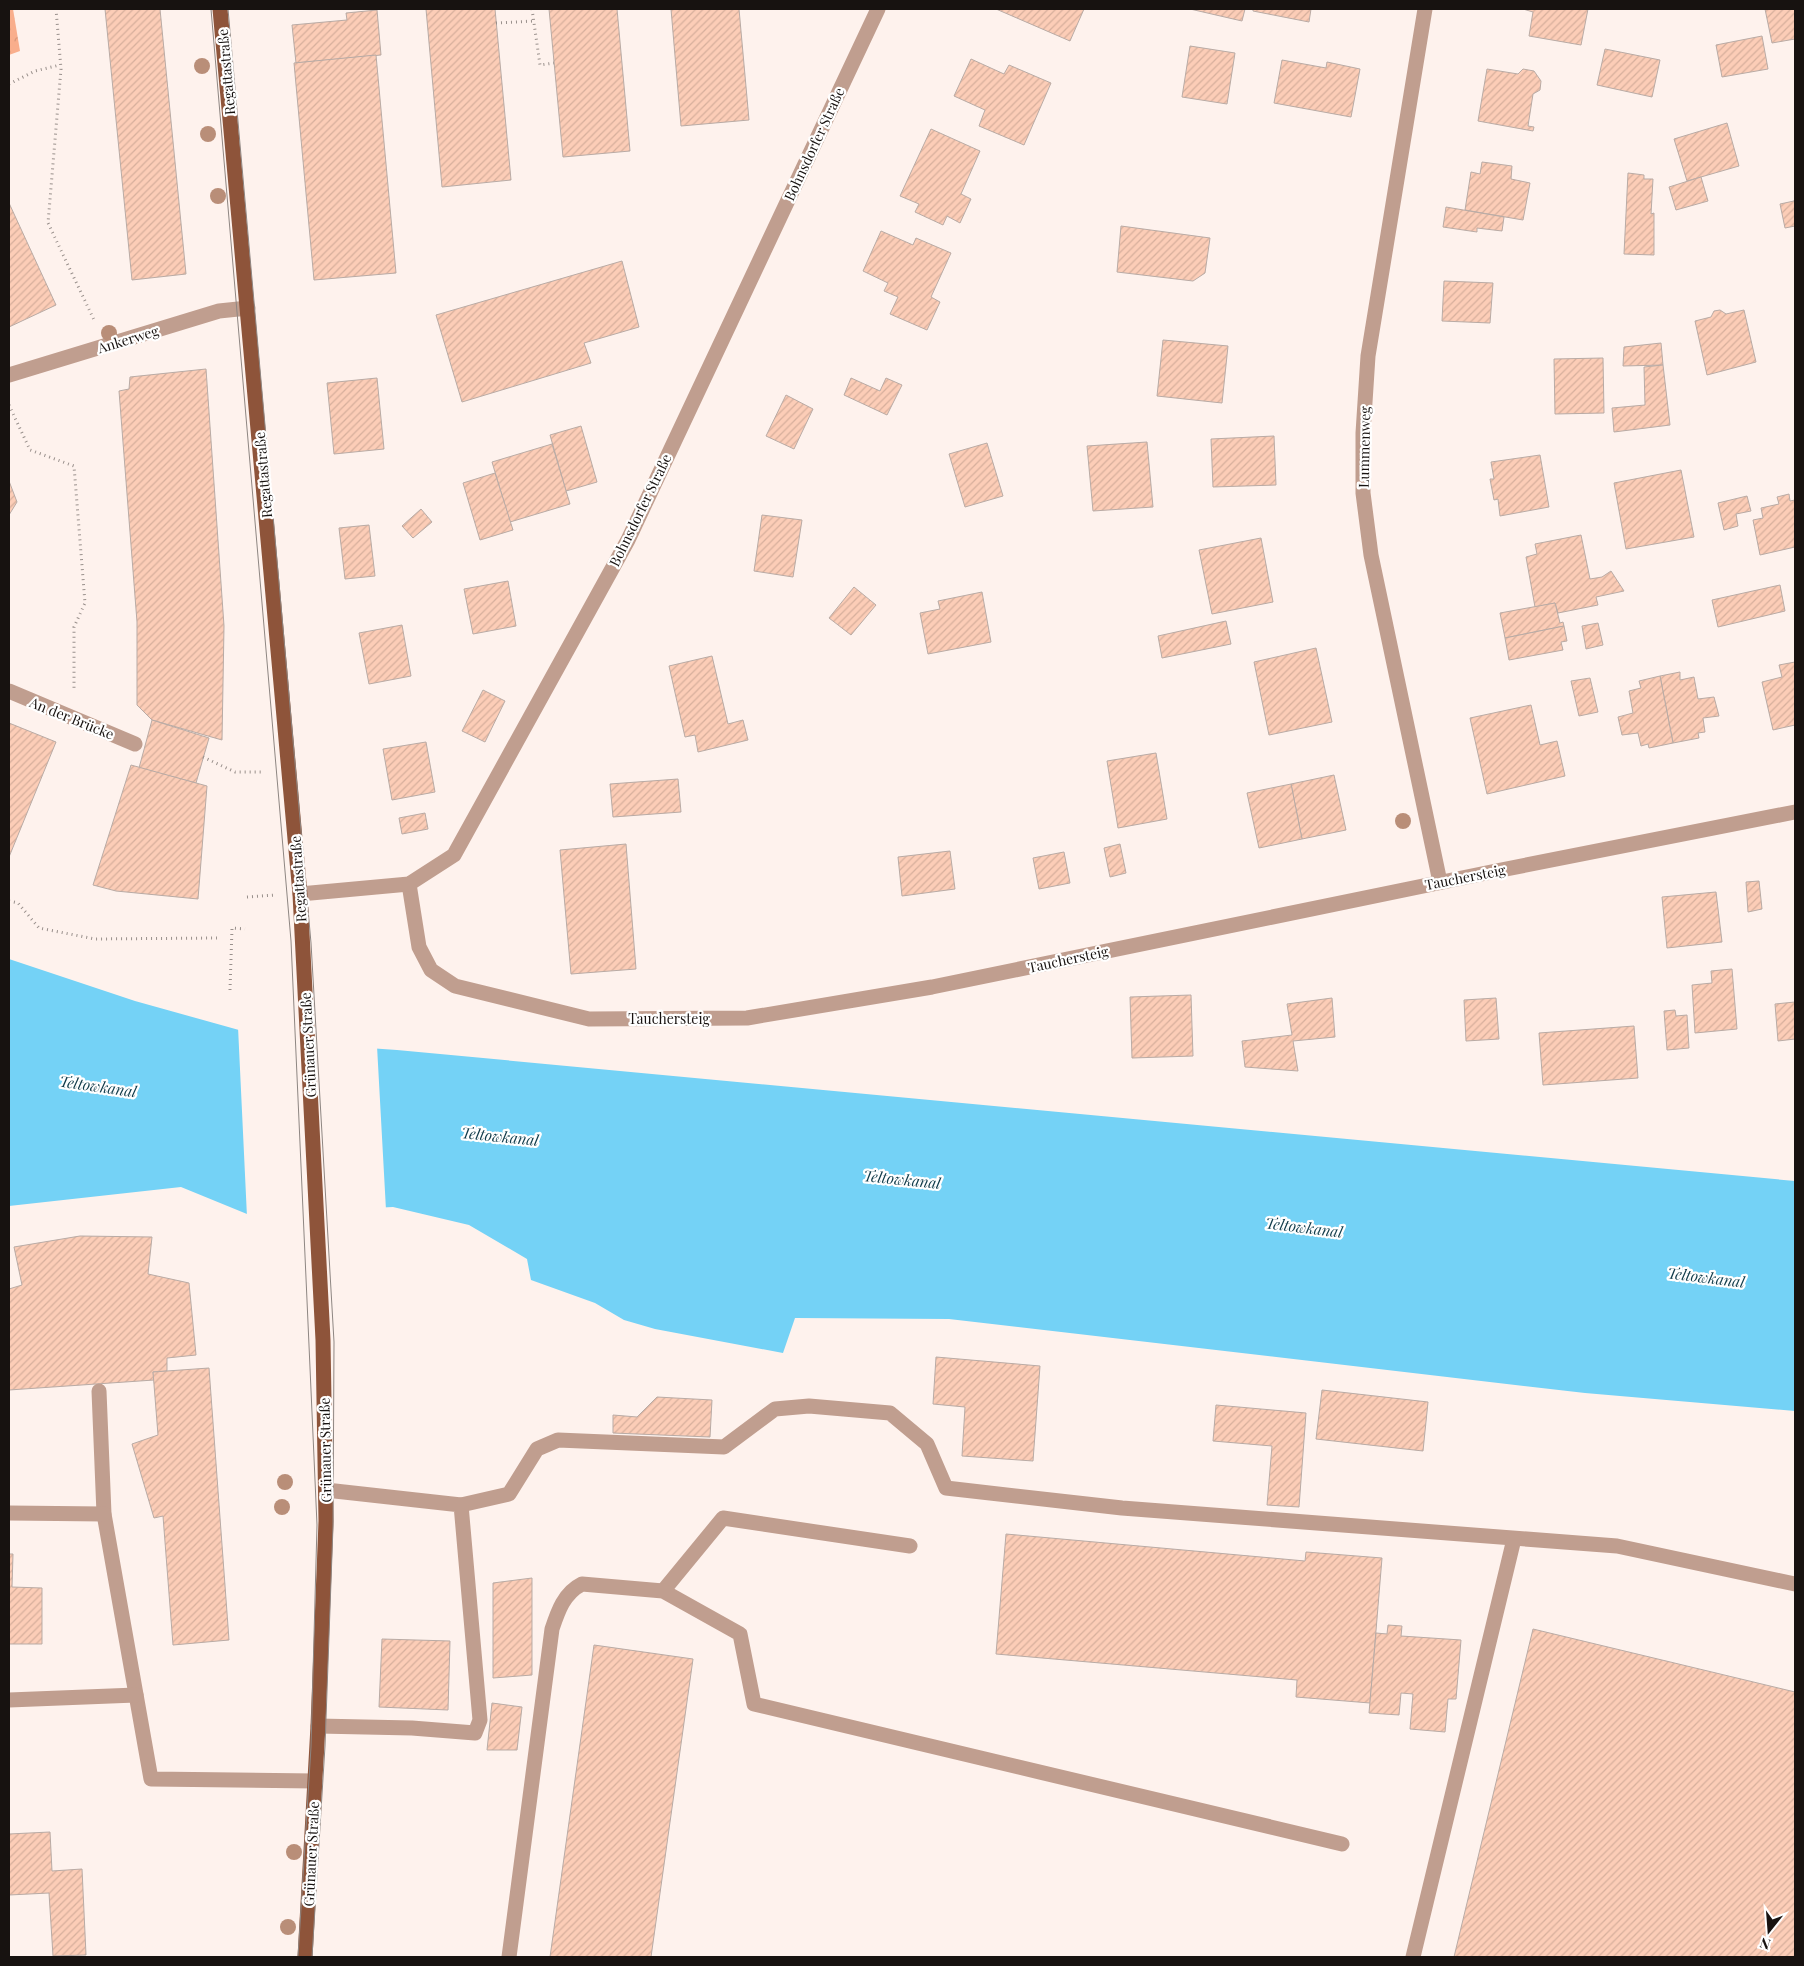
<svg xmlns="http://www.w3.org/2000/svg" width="1804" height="1966" font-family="'Playfair Display',serif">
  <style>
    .park { fill: url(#park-crowns) }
    .water { fill: #74d2f6 }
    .pier { fill: #fef2ed }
    .building { fill: url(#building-hatch); stroke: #b9aba5 }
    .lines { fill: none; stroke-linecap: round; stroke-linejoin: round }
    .path { stroke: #99908c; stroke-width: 3; stroke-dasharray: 1 4; stroke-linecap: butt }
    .minor { stroke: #c09e8f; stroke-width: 15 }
    .major { stroke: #8e543a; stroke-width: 15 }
    .tram { stroke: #8e8682; stroke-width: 1 }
    .tree { fill: #b98e78 }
    .labels { text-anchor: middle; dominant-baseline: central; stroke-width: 4.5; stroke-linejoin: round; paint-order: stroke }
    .street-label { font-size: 14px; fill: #171210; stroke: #fff }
    .water-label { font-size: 15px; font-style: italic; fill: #103b4a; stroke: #fff }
  </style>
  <defs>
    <pattern id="park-crowns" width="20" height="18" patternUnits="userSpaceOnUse" patternTransform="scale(1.25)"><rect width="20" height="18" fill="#f9ae8c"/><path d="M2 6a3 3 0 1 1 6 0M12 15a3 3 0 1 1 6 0" fill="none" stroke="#d59578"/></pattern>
    <pattern id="building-hatch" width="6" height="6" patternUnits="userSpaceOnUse" patternTransform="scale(1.25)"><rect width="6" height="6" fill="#fccdb7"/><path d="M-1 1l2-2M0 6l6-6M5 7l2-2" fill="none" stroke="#d7af9c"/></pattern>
  </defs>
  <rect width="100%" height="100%" fill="#fef2ed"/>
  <path class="park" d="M9 9H13L20 51 9 55Z"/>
  <path class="water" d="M9 959 135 1001 282 1042 397 1050 1795 1181V1411L1585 1393 949 1319 795 1318 783 1353 655 1329 624 1320 595 1303 531 1280 527 1259 469 1225 393 1207 247 1214 181 1187 9 1206Z"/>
  <path class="pier" d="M238 1027 283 1040 377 1046 386 1210 247 1217Z"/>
  <g class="building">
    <path d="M105 9H160L186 274 132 280Z"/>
    <path d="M426 9H495L511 180 442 187Z"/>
    <path d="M549 9H617L630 151 563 157Z"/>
    <path d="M671 9H739L749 120 681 126Z"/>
    <path d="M996 9H1084L1070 41Z"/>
    <path d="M1190 9H1245L1242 21Z"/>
    <path d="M1253 9H1311L1309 22 1253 11Z"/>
    <path d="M1523 9H1588L1581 45 1529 36 1533 12Z"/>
    <path d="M1765 9H1795V39L1772 43Z"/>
    <path d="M377 10 381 55 296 63 292 25 347 20 346 13Z"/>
    <path d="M1762 36 1768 69 1722 77 1716 45Z"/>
    <path d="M1190 46 1235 53 1227 104 1182 97Z"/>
    <path d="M1605 49 1660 60 1652 97 1597 85Z"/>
    <path d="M376 55 396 273 314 280 294 63Z"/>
    <path d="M971 59 1004 74 1009 65 1051 83 1024 145 979 126 985 110 954 96Z"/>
    <path d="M1282 60 1326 68 1327 62 1360 69 1351 117 1274 103Z"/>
    <path d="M1487 69 1518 74 1523 69 1534 71 1541 81 1540 90 1533 94 1528 126 1534 127 1533 131 1478 121Z"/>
    <path d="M1727 123 1739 166 1687 181 1674 139Z"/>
    <path d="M931 129 980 151 961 194 971 199 960 223 947 216 943 225 915 212 919 204 900 196Z"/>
    <path d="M1482 162 1512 166 1511 179 1530 183 1523 220 1465 210 1471 172 1480 174Z"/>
    <path d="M1628 173 1644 175V179H1653L1651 214 1654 213V255L1624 254Z"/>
    <path d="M1701 177 1708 201 1676 210 1669 187Z"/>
    <path d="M1795 198V226L1785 228 1780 204 1794 201Z"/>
    <path d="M9 203 56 305 9 327Z"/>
    <path d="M1446 207 1504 217 1502 231 1477 228V232L1443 227Z"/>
    <path d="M1121 226 1210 238 1205 273 1193 281 1117 272Z"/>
    <path d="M881 231 913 245 916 238 951 253 931 297 940 302 927 330 890 314 898 297 884 291 888 283 863 271Z"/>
    <path d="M622 261 639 327 584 343 591 363 462 402 436 315Z"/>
    <path d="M1444 281 1493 283 1490 323 1442 321Z"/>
    <path d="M1720 310 1726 314 1744 310 1756 362 1707 375 1695 321 1711 317 1714 311Z"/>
    <path d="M1163 340 1228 346 1222 403 1157 396Z"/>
    <path d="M1661 343 1663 365 1623 366 1624 347Z"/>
    <path d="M1603 358 1604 413 1555 414 1554 359Z"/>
    <path d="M1663 365 1670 425 1614 432 1612 408 1645 405 1644 367Z"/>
    <path d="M206 369 224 626 222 740 152 720 137 705V622L119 391 129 389 130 377Z"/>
    <path d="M377 378 384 449 334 454 327 383Z"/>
    <path d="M851 378 880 391 886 378 902 385 887 415 844 395Z"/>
    <path d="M786 395 813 409 794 449 766 436Z"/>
    <path d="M581 426 597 482 566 491 550 435Z"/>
    <path d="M1274 436 1276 485 1213 487 1211 439Z"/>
    <path d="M1147 442 1153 507 1093 511 1087 446Z"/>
    <path d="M987 443 1003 496 965 507 949 454Z"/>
    <path d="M552 444 570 504 510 522 492 462Z"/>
    <path d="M1540 455 1549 507 1500 516 1498 499 1494 500 1490 479H1494L1491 462Z"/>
    <path d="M1681 470 1694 537 1626 549 1614 483Z"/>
    <path d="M495 473 513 530 480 540 463 483Z"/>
    <path d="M9 481 17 502 9 515Z"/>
    <path d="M1789 494 1790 501 1795 500V547L1760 555 1753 520 1763 518 1761 508 1779 504 1777 497Z"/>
    <path d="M1747 496 1751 511 1736 514 1738 526 1724 530 1718 503Z"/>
    <path d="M421 509 432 522 413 538 402 526Z"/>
    <path d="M762 515 802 520 793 577 754 571Z"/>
    <path d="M369 525 375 576 345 579 339 528Z"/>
    <path d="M1581 535 1590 579 1602 577 1611 571 1624 591 1596 597 1598 605 1558 613 1555 603 1535 607 1526 557 1537 554 1535 544Z"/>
    <path d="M1261 538 1273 602 1212 614 1199 550Z"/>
    <path d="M508 581 516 626 473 634 464 589Z"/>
    <path d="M1780 585 1785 611 1718 627 1712 600Z"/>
    <path d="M854 587 876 605 851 635 829 618Z"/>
    <path d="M982 592 991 642 928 654 920 613 940 609 938 601Z"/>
    <path d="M1555 603 1560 623 1563 622 1564 626 1505 638 1500 613Z"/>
    <path d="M1226 621 1231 644 1162 658 1158 636Z"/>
    <path d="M1598 623 1603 645 1586 649 1582 626Z"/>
    <path d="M402 625 411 676 369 684 359 633Z"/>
    <path d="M1564 626 1567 641 1561 642 1563 650 1509 660 1505 638Z"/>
    <path d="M1316 648 1332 722 1269 735 1254 662Z"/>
    <path d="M712 656 728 724 743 720 748 740 698 752 695 735 685 737 669 666Z"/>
    <path d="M1795 662V725L1773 730 1762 682 1782 677 1779 665Z"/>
    <path d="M1680 672V680L1694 677 1698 699 1714 697 1719 716 1703 718 1705 732 1698 733 1699 738 1673 743 1660 676Z"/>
    <path d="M1660 676 1673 743 1649 748 1648 744 1641 746 1638 733 1622 735 1618 717 1633 713 1629 691 1641 688 1639 681Z"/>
    <path d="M1590 678 1598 712 1579 716 1571 681Z"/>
    <path d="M483 690 505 701 485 742 462 731Z"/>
    <path d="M1531 705 1540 745 1557 741 1565 776 1487 794 1470 718Z"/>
    <path d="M152 720 209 738 196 783 139 768Z"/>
    <path d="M9 723 56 742 9 857Z"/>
    <path d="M426 742 435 792 392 800 383 749Z"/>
    <path d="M1156 753 1167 819 1118 828 1107 761Z"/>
    <path d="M131 765 207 786 198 899 116 891 93 885Z"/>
    <path d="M1334 775 1346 830 1302 839 1291 784Z"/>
    <path d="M678 779 681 812 613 817 610 784Z"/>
    <path d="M1291 784 1302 839 1259 848 1247 793Z"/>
    <path d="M425 813 428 829 402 834 399 818Z"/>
    <path d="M626 844 636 969 571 974 560 850Z"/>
    <path d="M1120 844 1126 873 1110 877 1104 848Z"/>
    <path d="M950 851 955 889 902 896 898 857Z"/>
    <path d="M1064 852 1070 883 1039 889 1033 858Z"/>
    <path d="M1759 881 1762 909 1748 912 1746 882Z"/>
    <path d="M1716 892 1722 942 1667 948 1662 897Z"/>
    <path d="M1732 969 1737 1029 1695 1033 1692 985 1712 983 1711 971Z"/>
    <path d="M1191 995 1193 1056 1132 1058 1130 997Z"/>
    <path d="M1332 998 1335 1037 1293 1041 1298 1071 1245 1067 1242 1041 1292 1035 1287 1004Z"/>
    <path d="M1496 998 1499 1039 1466 1041 1464 1000Z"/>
    <path d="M1795 1002V1039L1778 1041 1775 1004Z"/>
    <path d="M1675 1010 1676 1016 1687 1015 1689 1048 1667 1050 1664 1011Z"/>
    <path d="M1634 1026 1638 1078 1543 1085 1539 1033Z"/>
    <path d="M80 1236 152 1237 148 1274 189 1283 196 1355 167 1358V1371L153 1372 154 1380 9 1390V1289L22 1285 14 1247Z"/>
    <path d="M936 1357 1040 1366 1033 1461 962 1456 965 1407 933 1404Z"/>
    <path d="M209 1368 229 1640 173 1645 163 1516 154 1518 132 1444 158 1435 153 1372Z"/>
    <path d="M1322 1390 1428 1402 1423 1451 1316 1439Z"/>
    <path d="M657 1397 712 1400 710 1437 613 1433V1415L637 1417Z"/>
    <path d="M1216 1405 1306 1413 1299 1507 1267 1505 1272 1446 1213 1441Z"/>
    <path d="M1006 1534 1305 1561 1306 1552 1382 1558 1370 1703 1296 1697 1297 1680 996 1654Z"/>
    <path d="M9 1554H13L12 1587 42 1588V1644H9Z"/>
    <path d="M532 1578V1675L493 1678V1583Z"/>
    <path d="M1388 1625 1402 1626 1401 1636 1461 1640 1456 1699H1448L1445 1732 1410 1729 1413 1694 1401 1693 1399 1715 1369 1713 1376 1633 1387 1634Z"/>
    <path d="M1533 1629 1795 1692V1957H1454Z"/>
    <path d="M382 1639 450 1641 448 1710 379 1707Z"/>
    <path d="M594 1645 693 1659 651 1957H550Z"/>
    <path d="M492 1703 522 1707 517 1750H487Z"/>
    <path d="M50 1832 52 1871 82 1869 86 1955 53 1956 49 1893 9 1895V1834Z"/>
  </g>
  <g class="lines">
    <g class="path">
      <path d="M56 9 61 69 48 223 95 322"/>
      <path d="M532 9 540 65 554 63"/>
      <path d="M496 23 534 21"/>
      <path d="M9 84 35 71 60 65"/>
      <path d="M9 405 30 450 74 466 85 603 74 627V689"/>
      <path d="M203 757 235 772H262"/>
      <path d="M247 897 275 895"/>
      <path d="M9 901 18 903 39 928 95 939 217 938"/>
      <path d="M230 990 232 928 245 929"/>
    </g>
    <g class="minor">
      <path d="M1425 9 1368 356 1363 433V493L1371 555 1440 882"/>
      <path d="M9 375 219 311 248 308"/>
      <path d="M9 691 135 744"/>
      <path d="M409 884 419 947 431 970 455 986 589 1019 747 1018 932 987 1496 871 1795 812"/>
      <path d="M300 894 409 884 454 855 628 540 878 9"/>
      <path d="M99 1391 104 1514 151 1779 315 1781"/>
      <path d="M461 1505 509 1494 537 1449 558 1440 724 1447 775 1409 809 1406 890 1413 927 1444 946 1488 1122 1508 1617 1546 1795 1584"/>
      <path d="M9 1513 104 1514"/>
      <path d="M663 1591 723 1518 910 1546"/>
      <path d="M9 1700 136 1695"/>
      <path d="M318 1726 412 1728 475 1733 480 1720 461 1505 326 1490"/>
      <path d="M509 1957 552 1629C558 1611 564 1593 582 1584L663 1591 740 1634 754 1704 1342 1844"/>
      <path d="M1413 1957 1514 1539"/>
    </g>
    <path class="major" d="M220 9 300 894 323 1340 326 1521 318 1726 305 1957"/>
    <g class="tram">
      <path d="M211 9 291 941 317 1525 311 1747 298 1957"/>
      <path d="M228 9 311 943 334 1342 333 1526 325 1746 312 1957"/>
    </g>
  </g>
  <g class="tree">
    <circle cx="202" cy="66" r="8"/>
    <circle cx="208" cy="134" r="8"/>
    <circle cx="218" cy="196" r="8"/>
    <circle cx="109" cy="333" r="8"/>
    <circle cx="1403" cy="821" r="8"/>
    <circle cx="285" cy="1482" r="8"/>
    <circle cx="282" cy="1507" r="8"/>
    <circle cx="294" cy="1852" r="8"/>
    <circle cx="288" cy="1927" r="8"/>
  </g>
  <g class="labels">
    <g class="street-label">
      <text transform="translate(226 72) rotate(-95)">Regattastraße</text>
      <text transform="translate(814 144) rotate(-65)">Bohnsdorfer Straße</text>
      <text transform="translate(128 339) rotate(-17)">Ankerweg</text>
      <text transform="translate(1364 447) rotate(-89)">Lummenweg</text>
      <text transform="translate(263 475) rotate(-95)">Regattastraße</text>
      <text transform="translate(640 510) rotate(-64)">Bohnsdorfer Straße</text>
      <text transform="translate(72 718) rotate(22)">An der Brücke</text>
      <text transform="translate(1465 877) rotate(-11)">Tauchersteig</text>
      <text transform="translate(298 879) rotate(-94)">Regattastraße</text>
      <text transform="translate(1068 959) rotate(-12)">Tauchersteig</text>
      <text x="669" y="1018">Tauchersteig</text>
      <text transform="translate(308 1045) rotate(-93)">Grünauer Straße</text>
      <text transform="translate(325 1450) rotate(-91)">Grünauer Straße</text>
      <text transform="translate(311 1854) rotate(-87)">Grünauer Straße</text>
    </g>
    <g class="water-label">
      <text transform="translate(98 1086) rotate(8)">Teltowkanal</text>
      <text transform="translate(500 1136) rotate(6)">Teltowkanal</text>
      <text transform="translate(902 1179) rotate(6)">Teltowkanal</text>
      <text transform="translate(1304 1227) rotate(7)">Teltowkanal</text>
      <text transform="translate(1706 1277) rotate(7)">Teltowkanal</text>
    </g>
  </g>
  <rect width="1804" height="1966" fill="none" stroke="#171210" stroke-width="20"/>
  <g transform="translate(1769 1931) rotate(197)" stroke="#ffffff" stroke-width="4" paint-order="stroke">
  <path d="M0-4L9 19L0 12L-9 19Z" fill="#171210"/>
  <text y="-8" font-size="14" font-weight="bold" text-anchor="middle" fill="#171210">N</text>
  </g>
</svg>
